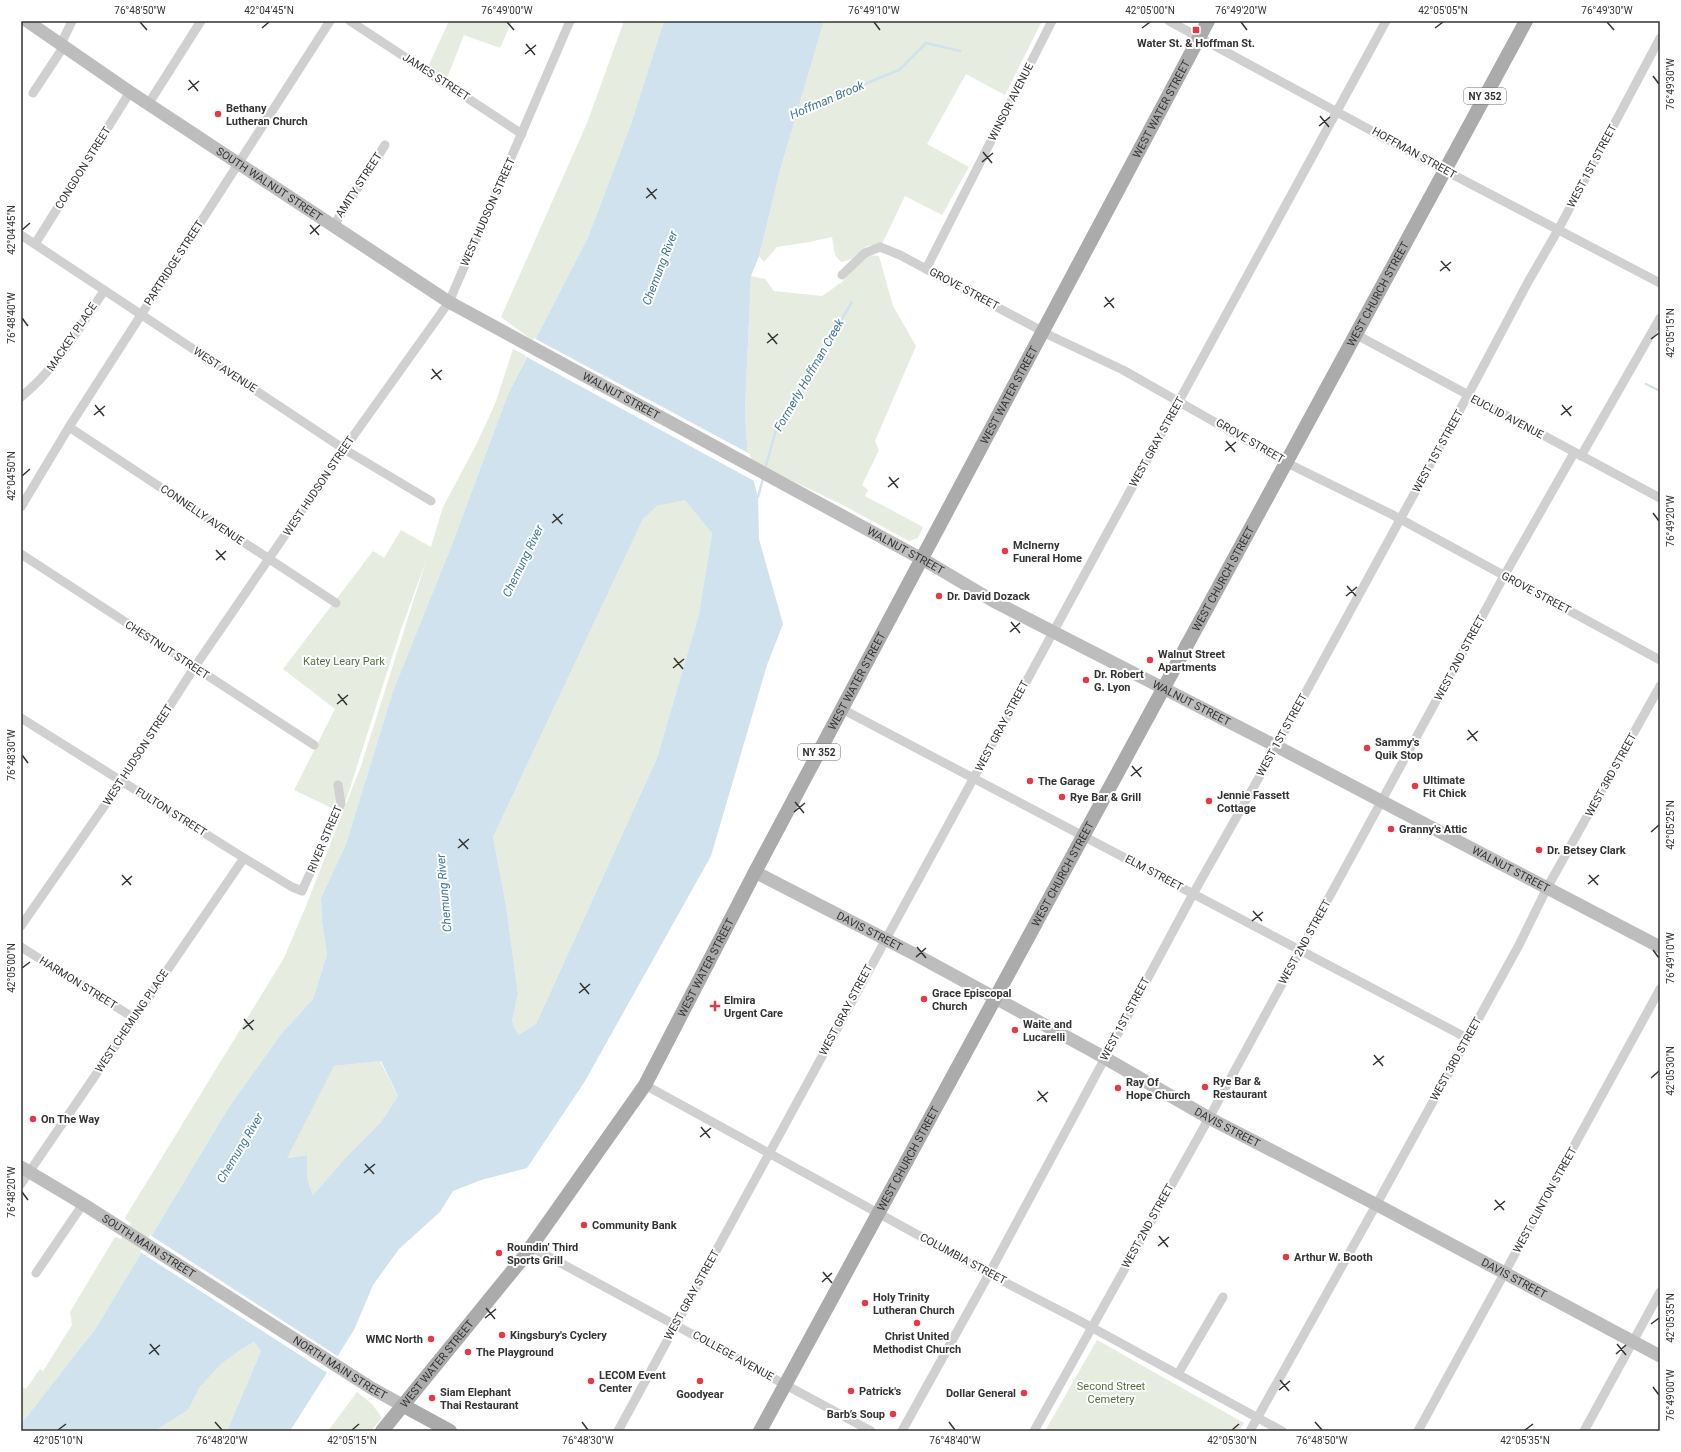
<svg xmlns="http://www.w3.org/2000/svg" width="1681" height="1452" font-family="Roboto,sans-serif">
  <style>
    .green { fill: #e6ecdf }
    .water { fill: #cfe2ee; fill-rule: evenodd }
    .pier { fill: #fff }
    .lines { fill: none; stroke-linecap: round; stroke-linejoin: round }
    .stream { stroke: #cfe2ee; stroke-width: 2.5 }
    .street { stroke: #d0d0d0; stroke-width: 9 }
    .secondary { stroke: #bdbdbd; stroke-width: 13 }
    .primary { stroke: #ababab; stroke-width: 14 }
    .ticks { fill: none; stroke: #333; stroke-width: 1.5 }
    .poi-dot { fill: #e63946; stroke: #fff; stroke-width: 1.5 }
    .labels { text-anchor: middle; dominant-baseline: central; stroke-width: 4; stroke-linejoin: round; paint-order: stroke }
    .shield { fill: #fff; stroke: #707070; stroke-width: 1 }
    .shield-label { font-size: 10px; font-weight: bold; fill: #333 }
    .poi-label { font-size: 11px; font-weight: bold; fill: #333; stroke: #fff; text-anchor: start }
    .street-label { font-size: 11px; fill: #333; stroke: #fff }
    .park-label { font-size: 11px; fill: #56703f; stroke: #fff }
    .water-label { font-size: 12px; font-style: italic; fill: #3f7597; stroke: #fff }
    .neatline { fill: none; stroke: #333; stroke-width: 1.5 }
    .ticks-label { font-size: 10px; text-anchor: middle; fill: #333 }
  </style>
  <rect width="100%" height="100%" fill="#fff"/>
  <g class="green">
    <path d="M449 21H512L500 48 464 35 445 83 426 71Z"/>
    <path d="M624 21H664L631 124 588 237 535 342 501 317 587 123Z"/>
    <path d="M824 21H1042L1005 95 966 74 927 144 969 167 942 215 905 196 882 244 867 246 852 259 841 262 835 255 832 237 809 242 777 247 764 262 759 256 781 167Z"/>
    <path d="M867 255 879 256 893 306 916 346 875 441 879 450 862 485 868 490 865 496 923 527 918 538 909 541 839 503 748 460 745 411 751 276 765 279 774 291 822 296 842 282Z"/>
    <path d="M513 349 527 356 508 394 451 547 393 691 346 844 321 898 322 922 327 954 313 999 281 1034 229 1107 96 1328 21 1424V1386L26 1389 40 1369 43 1371 72 1325 70 1312 115 1237 121 1239 131 1223 125 1219 126 1216 284 958 306 906 361 766 427 558 399 635 342 813 294 790 335 709 283 669 373 551 384 558 401 530 431 547 443 507 476 445 495 404Z"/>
    <path d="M685 499 712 533 699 614 657 758 536 1024 518 1035 512 1021 518 994 506 905 493 837 643 519 657 506Z"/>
    <path d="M380 1061 398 1096 381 1122 347 1156 313 1195 307 1178V1155L286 1158 334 1066Z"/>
    <path d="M1097 1340 1244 1423 1239 1431H1045Z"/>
    <path d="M254 1342 261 1351 227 1431H155L188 1410 200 1387 221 1364 242 1349Z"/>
    <path d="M357 1392 373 1405 382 1418 371 1431H328Z"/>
  </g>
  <path class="water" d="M664 21H824L781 167 759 256 751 276 745 411 748 460 758 497 759 539 783 624 767 665 711 856 585 1081 527 1168 481 1180 453 1191 440 1212 399 1249 373 1285 354 1330 290 1431H227L261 1351 254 1342 242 1349 221 1364 200 1387 188 1410 155 1431H21V1424L96 1328 229 1107 281 1034 313 999 327 954 322 922 321 898 346 844 393 691 451 547 508 394 588 237 631 124ZM685 500 712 533 699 614 657 758 536 1024 518 1035 512 1021 518 994 506 905 493 837 643 519 657 506ZM381 1061 398 1096 381 1122 347 1156 313 1195 307 1178V1155L287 1158 334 1066Z"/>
  <g class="pier">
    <path d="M534 338 750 454 756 482 525 356Z"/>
    <path d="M150 1235 339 1357 329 1374 140 1252Z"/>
  </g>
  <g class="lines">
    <g class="stream">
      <path d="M795 112 899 70 926 43 960 51"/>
      <path d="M1646 384 1660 391"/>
      <path d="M765 469 776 430 852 302"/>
      <path d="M758 497 763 478"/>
    </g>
    <g class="street">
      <path d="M350 21 522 134"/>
      <path d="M1169 21 1444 170 1660 283"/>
      <path d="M61 44 72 21"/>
      <path d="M33 93 64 46"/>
      <path d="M149 103 201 21"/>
      <path d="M334 225 385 145"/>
      <path d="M21 235 344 449 431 501"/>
      <path d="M35 244 130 92"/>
      <path d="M926 269 1052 21"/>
      <path d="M842 275 865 253 880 247 900 255 1051 336 1123 370 1285 462 1391 514 1660 660"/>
      <path d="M1355 334 1660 498"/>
      <path d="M21 397C57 368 78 329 104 291"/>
      <path d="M69 427 336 603"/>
      <path d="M1581 456 1660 318"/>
      <path d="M21 507 69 427 330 21"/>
      <path d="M21 554 314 745"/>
      <path d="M842 709 1467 1038"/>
      <path d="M21 718 244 858 292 887 302 891 341 804 338 785"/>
      <path d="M21 926 121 782 194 668 344 449 449 302 570 21"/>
      <path d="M21 947 134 1018"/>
      <path d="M645 1085 989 1274 1080 1321 1282 1431"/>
      <path d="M21 1184 244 858"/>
      <path d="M531 1247 871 1431"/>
      <path d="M36 1273 83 1204"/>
      <path d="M1178 1374 1223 1297"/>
      <path d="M618 1431 1386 21"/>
      <path d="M902 1431 989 1274 1193 894 1270 758 1468 395 1528 282 1558 230 1660 38"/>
      <path d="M1034 1431 1209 1118 1504 576 1574 453"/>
      <path d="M1250 1431 1380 1198 1519 945 1547 888 1660 686"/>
      <path d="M1418 1431 1660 989"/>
      <path d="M1584 1431 1660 1292"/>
    </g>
    <g class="secondary">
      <path id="s1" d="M27 21 130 92 449 302 931 564 995 602 1276 746 1660 947"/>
      <path id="s2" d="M755 872 920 957 1098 1054 1209 1118 1383 1208 1660 1356"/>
      <path id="s3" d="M21 1167 83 1204 373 1389 404 1406"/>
    </g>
    <g class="primary">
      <path d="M404 1406 450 1431"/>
      <path id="s4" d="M382 1431 523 1258 645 1085 755 872 1208 21"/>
      <path id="s5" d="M760 1431 1526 21"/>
    </g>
  </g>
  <path class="ticks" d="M140 22 147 30M507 22 514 30M874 22 880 30M1241 22 1247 30M1607 22 1614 30M262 28 269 22M1142 28 1150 22M1435 28 1443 22M526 44 535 55M525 54 536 45M1653 76 1659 84M189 80 198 91M188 90 199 81M1320 116 1329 127M1319 126 1330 117M983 152 992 163M982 162 993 153M647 188 656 199M646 198 657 189M310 225 319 235M22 230 30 223M310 234 320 225M1441 261 1450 271M1440 271 1451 262M1105 297 1114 308M1104 307 1114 298M22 318 28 326M768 333 777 344M1651 339 1659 333M767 343 778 334M432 369 441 380M431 379 442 370M95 405 104 416M1562 405 1571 416M94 415 105 406M1561 415 1572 406M1226 441 1235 452M1225 451 1236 442M22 476 30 469M889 477 898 488M888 487 899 478M1653 513 1659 521M553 514 562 524M552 523 563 514M216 550 225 560M216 560 226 551M1347 586 1356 596M1346 596 1357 587M1011 622 1020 633M1010 632 1020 623M674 658 683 669M673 668 684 659M338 694 347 705M337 704 348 695M1468 730 1477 741M1467 740 1478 731M22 755 28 763M1132 766 1141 777M1131 776 1142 767M795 802 804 813M794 812 805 803M1651 832 1659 825M459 839 468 849M458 848 469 839M122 875 131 885M1589 875 1598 885M1588 884 1599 875M122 885 132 876M1253 911 1262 921M1252 921 1263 912M917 947 926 958M1653 950 1659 958M916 957 926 948M22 968 30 962M580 983 589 994M579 993 590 984M244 1019 253 1030M243 1029 254 1020M1374 1055 1383 1066M1373 1065 1384 1056M1651 1078 1659 1071M1038 1091 1047 1102M1037 1101 1048 1092M701 1127 710 1138M700 1137 711 1128M365 1164 374 1174M364 1173 375 1164M22 1192 28 1200M1495 1200 1504 1210M1494 1210 1505 1201M1159 1236 1168 1247M1158 1246 1169 1237M823 1272 832 1283M822 1282 832 1273M486 1308 495 1319M485 1318 496 1309M1651 1324 1659 1318M150 1344 159 1355M1617 1344 1626 1355M149 1354 160 1345M1616 1354 1626 1345M1280 1380 1289 1391M1653 1387 1659 1395M1279 1390 1290 1381M215 1422 222 1430M582 1422 588 1430M949 1422 955 1430M1315 1422 1322 1430M58 1430 66 1424M352 1430 359 1424M1232 1430 1239 1424M1525 1430 1533 1424"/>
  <g class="poi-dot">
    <rect x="1192" y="26" width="8" height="8" rx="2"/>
    <circle cx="218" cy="114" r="4"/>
    <circle cx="1005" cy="551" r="4"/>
    <circle cx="939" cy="596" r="4"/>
    <circle cx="1150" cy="660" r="4"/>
    <circle cx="1086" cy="680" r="4"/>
    <circle cx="1367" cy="748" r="4"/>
    <circle cx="1030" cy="781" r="4"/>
    <circle cx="1415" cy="786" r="4"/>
    <circle cx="1062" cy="797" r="4"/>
    <circle cx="1209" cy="801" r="4"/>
    <circle cx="1391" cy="829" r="4"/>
    <circle cx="1539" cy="850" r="4"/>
    <circle cx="924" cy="999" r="4"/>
    <path d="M713 1000h4v4h4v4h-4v4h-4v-4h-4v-4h4z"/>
    <circle cx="1015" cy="1030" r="4"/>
    <circle cx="1205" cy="1087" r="4"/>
    <circle cx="1118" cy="1088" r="4"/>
    <circle cx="33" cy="1119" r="4"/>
    <circle cx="584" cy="1225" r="4"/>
    <circle cx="499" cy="1253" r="4"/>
    <circle cx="1286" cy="1257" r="4"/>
    <circle cx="865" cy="1303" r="4"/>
    <circle cx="917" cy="1323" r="4"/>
    <circle cx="502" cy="1335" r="4"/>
    <circle cx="431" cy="1339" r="4"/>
    <circle cx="468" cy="1352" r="4"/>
    <circle cx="591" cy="1381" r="4"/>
    <circle cx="700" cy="1381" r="4"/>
    <circle cx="851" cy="1391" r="4"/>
    <circle cx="1024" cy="1393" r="4"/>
    <circle cx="432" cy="1398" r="4"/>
    <circle cx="893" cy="1414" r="4"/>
  </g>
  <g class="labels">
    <g class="shield">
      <rect x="1464" y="88" width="42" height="16" rx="3"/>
      <rect x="798" y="744" width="42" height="16" rx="3"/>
    </g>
    <g class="shield-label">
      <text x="1485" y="96">NY 352</text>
      <text x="819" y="752">NY 352</text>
    </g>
    <g class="poi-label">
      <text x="1196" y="43" text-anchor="middle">Water St. &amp; Hoffman St.</text>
      <text x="226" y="108">Bethany<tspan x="226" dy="13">Lutheran Church</tspan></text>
      <text x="1013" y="545">McInerny<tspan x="1013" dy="13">Funeral Home</tspan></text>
      <text x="947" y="596">Dr. David Dozack</text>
      <text x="1158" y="654">Walnut Street<tspan x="1158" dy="13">Apartments</tspan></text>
      <text x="1094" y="674">Dr. Robert<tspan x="1094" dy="13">G. Lyon</tspan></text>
      <text x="1375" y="742">Sammy's<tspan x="1375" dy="13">Quik Stop</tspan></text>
      <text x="1423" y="780">Ultimate<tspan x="1423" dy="13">Fit Chick</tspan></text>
      <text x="1038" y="781">The Garage</text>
      <text x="1217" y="795">Jennie Fassett<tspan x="1217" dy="13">Cottage</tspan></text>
      <text x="1070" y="797">Rye Bar &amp; Grill</text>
      <text x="1399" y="829">Granny's Attic</text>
      <text x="1547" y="850">Dr. Betsey Clark</text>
      <text x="932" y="993">Grace Episcopal<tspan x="932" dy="13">Church</tspan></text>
      <text x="724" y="1000">Elmira<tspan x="724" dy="13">Urgent Care</tspan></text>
      <text x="1023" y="1024">Waite and<tspan x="1023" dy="13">Lucarelli</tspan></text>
      <text x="1213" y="1081">Rye Bar &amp;<tspan x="1213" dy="13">Restaurant</tspan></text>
      <text x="1126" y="1082">Ray Of<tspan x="1126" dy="13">Hope Church</tspan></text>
      <text x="41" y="1119">On The Way</text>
      <text x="592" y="1225">Community Bank</text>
      <text x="507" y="1247">Roundin’ Third<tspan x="507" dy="13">Sports Grill</tspan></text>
      <text x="1294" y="1257">Arthur W. Booth</text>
      <text x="873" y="1297">Holy Trinity<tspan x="873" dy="13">Lutheran Church</tspan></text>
      <text x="510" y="1335">Kingsbury's Cyclery</text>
      <text x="917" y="1336" text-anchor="middle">Christ United<tspan x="917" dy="13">Methodist Church</tspan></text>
      <text x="423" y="1339" text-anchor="end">WMC North</text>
      <text x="476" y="1352">The Playground</text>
      <text x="599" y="1375">LECOM Event<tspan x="599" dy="13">Center</tspan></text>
      <text x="859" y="1391">Patrick's</text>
      <text x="440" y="1392">Siam Elephant<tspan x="440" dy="13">Thai Restaurant</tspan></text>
      <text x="1016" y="1393" text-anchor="end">Dollar General</text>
      <text x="700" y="1394" text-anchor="middle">Goodyear</text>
      <text x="885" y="1414" text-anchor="end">Barb’s Soup</text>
    </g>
    <g class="street-label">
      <text transform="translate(436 77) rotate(33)">JAMES STREET</text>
      <text transform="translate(1011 102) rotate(-63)">WINSOR AVENUE</text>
      <text stroke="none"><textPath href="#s4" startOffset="1539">WEST WATER STREET</textPath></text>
      <text transform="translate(1414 153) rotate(29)">HOFFMAN STREET</text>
      <text transform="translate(1592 166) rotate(-62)">WEST 1ST STREET</text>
      <text transform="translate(83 168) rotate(-58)">CONGDON STREET</text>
      <text stroke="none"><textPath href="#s1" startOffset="292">SOUTH WALNUT STREET</textPath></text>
      <text transform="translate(359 185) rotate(-57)">AMITY STREET</text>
      <text transform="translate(488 212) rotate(-66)">WEST HUDSON STREET</text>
      <text transform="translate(174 263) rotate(-57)">PARTRIDGE STREET</text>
      <text transform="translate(964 289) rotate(28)">GROVE STREET</text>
      <text stroke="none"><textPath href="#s5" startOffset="1294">WEST CHURCH STREET</textPath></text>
      <text transform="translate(72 337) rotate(-56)">MACKEY PLACE</text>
      <text transform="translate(225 370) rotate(33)">WEST AVENUE</text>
      <text stroke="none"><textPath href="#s4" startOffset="1215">WEST WATER STREET</textPath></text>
      <text stroke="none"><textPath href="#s1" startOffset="703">WALNUT STREET</textPath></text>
      <text transform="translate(1507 417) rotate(28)">EUCLID AVENUE</text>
      <text transform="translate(1250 441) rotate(30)">GROVE STREET</text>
      <text transform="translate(1157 442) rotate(-61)">WEST GRAY STREET</text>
      <text transform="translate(1438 451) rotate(-61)">WEST 1ST STREET</text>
      <text transform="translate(319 486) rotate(-56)">WEST HUDSON STREET</text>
      <text transform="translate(202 515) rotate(34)">CONNELLY AVENUE</text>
      <text stroke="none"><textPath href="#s1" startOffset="1027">WALNUT STREET</textPath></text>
      <text stroke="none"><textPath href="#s5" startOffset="970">WEST CHURCH STREET</textPath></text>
      <text transform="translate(1536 593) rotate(28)">GROVE STREET</text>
      <text transform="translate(167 650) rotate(33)">CHESTNUT STREET</text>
      <text transform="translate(1460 658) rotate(-62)">WEST 2ND STREET</text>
      <text stroke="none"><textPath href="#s4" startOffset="891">WEST WATER STREET</textPath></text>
      <text stroke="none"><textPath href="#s1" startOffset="1351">WALNUT STREET</textPath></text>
      <text transform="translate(1002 726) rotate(-62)">WEST GRAY STREET</text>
      <text transform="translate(1282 735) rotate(-61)">WEST 1ST STREET</text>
      <text transform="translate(138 755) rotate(-57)">WEST HUDSON STREET</text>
      <text transform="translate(1611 775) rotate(-61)">WEST 3RD STREET</text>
      <text transform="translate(171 812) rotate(32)">FULTON STREET</text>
      <text transform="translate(325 839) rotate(-67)">RIVER STREET</text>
      <text stroke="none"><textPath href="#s1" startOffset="1711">WALNUT STREET</textPath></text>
      <text stroke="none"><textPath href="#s5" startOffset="634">WEST CHURCH STREET</textPath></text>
      <text transform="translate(1154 873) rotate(28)">ELM STREET</text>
      <text stroke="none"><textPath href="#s2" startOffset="129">DAVIS STREET</textPath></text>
      <text transform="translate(1305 942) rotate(-61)">WEST 2ND STREET</text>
      <text stroke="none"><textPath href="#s4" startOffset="567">WEST WATER STREET</textPath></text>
      <text transform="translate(78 983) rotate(32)">HARMON STREET</text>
      <text transform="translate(846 1010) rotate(-62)">WEST GRAY STREET</text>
      <text transform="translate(1125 1019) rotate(-62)">WEST 1ST STREET</text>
      <text transform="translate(132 1021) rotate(-56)">WEST CHEMUNG PLACE</text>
      <text transform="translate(1456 1059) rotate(-61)">WEST 3RD STREET</text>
      <text stroke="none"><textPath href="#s2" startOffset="537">DAVIS STREET</textPath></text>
      <text stroke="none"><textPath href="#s5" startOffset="310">WEST CHURCH STREET</textPath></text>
      <text transform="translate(1545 1200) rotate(-61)">WEST CLINTON STREET</text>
      <text transform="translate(1148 1226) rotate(-61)">WEST 2ND STREET</text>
      <text stroke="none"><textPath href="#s3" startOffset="150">SOUTH MAIN STREET</textPath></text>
      <text transform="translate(963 1259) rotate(28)">COLUMBIA STREET</text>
      <text stroke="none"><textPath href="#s2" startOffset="861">DAVIS STREET</textPath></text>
      <text transform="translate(692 1295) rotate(-61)">WEST GRAY STREET</text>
      <text transform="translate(733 1356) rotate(29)">COLLEGE AVENUE</text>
      <text stroke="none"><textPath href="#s4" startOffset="87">WEST WATER STREET</textPath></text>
      <text stroke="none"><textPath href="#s3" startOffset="377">NORTH MAIN STREET</textPath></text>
    </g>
    <g class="park-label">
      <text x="344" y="661">Katey Leary Park</text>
      <text x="1111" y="1386">Second Street<tspan x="1111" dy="13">Cemetery</tspan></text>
    </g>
    <g class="water-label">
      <text transform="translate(827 100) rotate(-23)">Hoffman Brook</text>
      <text transform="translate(660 268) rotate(-69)">Chemung River</text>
      <text transform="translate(809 375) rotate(-60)">Formerly Hoffman Creek</text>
      <text transform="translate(523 561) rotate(-64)">Chemung River</text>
      <text transform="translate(444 893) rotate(-95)">Chemung River</text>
      <text transform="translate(240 1148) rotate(-59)">Chemung River</text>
    </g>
  </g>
  <rect width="1681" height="1452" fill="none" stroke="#ffffff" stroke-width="44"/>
  <rect x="22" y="22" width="1637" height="1408" class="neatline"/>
  <g class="ticks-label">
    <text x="140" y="14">76°48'50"W</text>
    <text x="269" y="14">42°04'45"N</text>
    <text x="507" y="14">76°49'00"W</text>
    <text x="874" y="14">76°49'10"W</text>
    <text x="1150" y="14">42°05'00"N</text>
    <text x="1241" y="14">76°49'20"W</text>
    <text x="1443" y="14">42°05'05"N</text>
    <text x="1607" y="14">76°49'30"W</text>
    <text transform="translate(1670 84) rotate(-90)" y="4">76°49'30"W</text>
    <text transform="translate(11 230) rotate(-90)" y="4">42°04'45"N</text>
    <text transform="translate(11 318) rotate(-90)" y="4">76°48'40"W</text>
    <text transform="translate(1670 333) rotate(-90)" y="4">42°05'15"N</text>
    <text transform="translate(11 476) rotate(-90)" y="4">42°04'50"N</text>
    <text transform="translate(1670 521) rotate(-90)" y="4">76°49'20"W</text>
    <text transform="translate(11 755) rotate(-90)" y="4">76°48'30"W</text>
    <text transform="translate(1670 825) rotate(-90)" y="4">42°05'25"N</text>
    <text transform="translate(1670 958) rotate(-90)" y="4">76°49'10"W</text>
    <text transform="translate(11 968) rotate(-90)" y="4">42°05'00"N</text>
    <text transform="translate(1670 1071) rotate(-90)" y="4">42°05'30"N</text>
    <text transform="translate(11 1192) rotate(-90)" y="4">76°48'20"W</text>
    <text transform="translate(1670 1318) rotate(-90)" y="4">42°05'35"N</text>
    <text transform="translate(1670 1395) rotate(-90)" y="4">76°49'00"W</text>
    <text x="58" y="1444">42°05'10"N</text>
    <text x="222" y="1444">76°48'20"W</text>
    <text x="352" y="1444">42°05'15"N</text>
    <text x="588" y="1444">76°48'30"W</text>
    <text x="955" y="1444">76°48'40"W</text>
    <text x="1232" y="1444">42°05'30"N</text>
    <text x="1322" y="1444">76°48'50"W</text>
    <text x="1525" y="1444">42°05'35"N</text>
  </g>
</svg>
